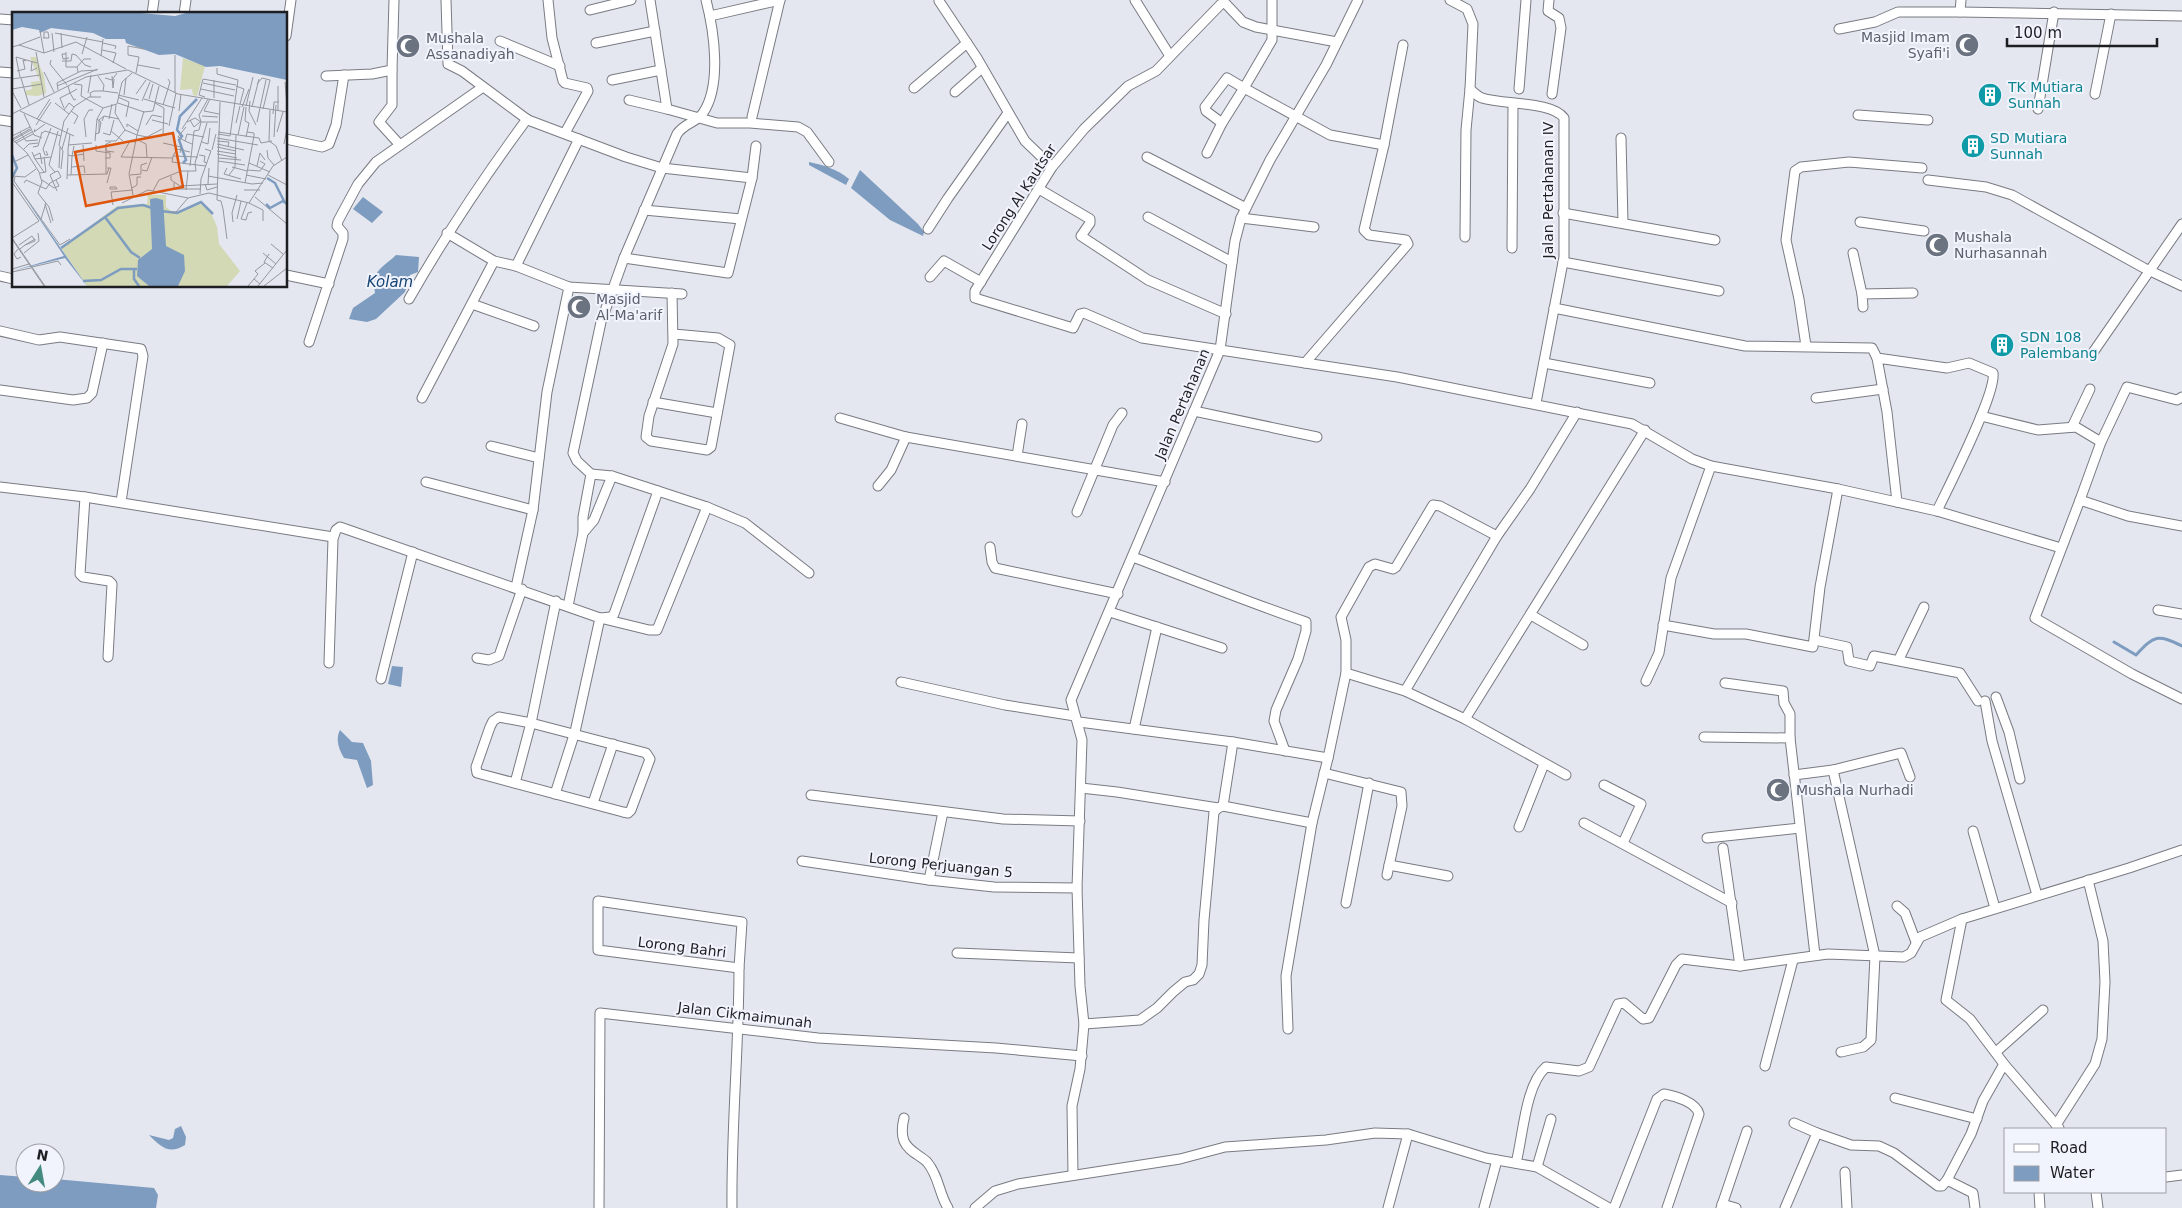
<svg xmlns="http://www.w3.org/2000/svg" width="2182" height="1208" font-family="'DejaVu Sans',sans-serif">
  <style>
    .water { fill: #7d9cc0 }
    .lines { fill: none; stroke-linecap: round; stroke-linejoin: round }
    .stream { stroke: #7d9cc0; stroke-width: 3 }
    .street-casing { stroke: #797b83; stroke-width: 11 }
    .street { stroke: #fff; stroke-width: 9 }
    .labels { text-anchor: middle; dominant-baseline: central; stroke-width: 4; stroke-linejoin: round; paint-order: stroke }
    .worship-label { font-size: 14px; fill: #5b616d; stroke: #f2f4fd; text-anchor: start }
    .culture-label { font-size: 14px; fill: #0d838f; stroke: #f2f4fd; text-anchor: start }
    .street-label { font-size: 14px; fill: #1d1e21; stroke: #f2f4fd }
    .water-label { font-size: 15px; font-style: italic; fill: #164473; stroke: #f2f4fd }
    .inset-river { fill: none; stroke: #7d9cc0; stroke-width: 2.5 }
    .inset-road { fill: none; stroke: #94979d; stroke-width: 1 }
    .view { fill: #de560d; fill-opacity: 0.15; stroke: #de560d; stroke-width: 2.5 }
    .inset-edge { fill: none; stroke: #1d1e21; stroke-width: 2.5 }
  </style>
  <rect width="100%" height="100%" fill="#e4e7ef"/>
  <g class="water">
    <path d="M809 162C823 165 837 169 849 179L846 185 809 165Z"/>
    <path d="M860 170 918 224 924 232 923 236 890 220 851 188Z"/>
    <path d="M363 197 383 212 372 223 353 209Z"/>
    <path d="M396 255 419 257 418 272 410 275 405 292 376 319 367 322 349 319 353 308 375 293C372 270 380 270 396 255Z"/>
    <path d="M392 666 403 667 401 687 388 684Z"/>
    <path d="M340 730 352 742 363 743 371 761 373 785 367 788 357 760 344 758C339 749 335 740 340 730Z"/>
    <path d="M181 1126 186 1137 185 1145C169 1155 161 1147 149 1135L169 1140 173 1138 175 1129Z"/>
    <path d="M0 1175 25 1177V1183H55V1179L154 1188 158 1195 156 1208H0Z"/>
  </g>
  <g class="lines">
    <path class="stream" d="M2114 642 2136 655C2155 635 2157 634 2182 646"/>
    <g class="street-casing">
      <g id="street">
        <path d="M446 0 448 64 462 71 528 120 626 157 662 168 752 178 728 273 624 258"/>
        <path d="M548 0 552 38 563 81 565 83 587 88 588 91 565 133"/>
        <path d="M650 0 667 109 717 123H750L798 127 807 132 829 162"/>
        <path d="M1135 0 1170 56"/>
        <path d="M1450 0 1467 9 1473 24 1470 89C1473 92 1477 96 1482 98 1504 105 1552 101 1564 118V257L1536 403"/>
        <path d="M1549 0 1548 11 1559 18 1561 28 1552 94"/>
        <path d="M939 1 977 58 1025 141 1052 167"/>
        <path d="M590 10 631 0"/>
        <path d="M1960 12 2182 16"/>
        <path d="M152 14 154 0"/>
        <path d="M184 14 186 0"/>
        <path d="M710 16 780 0"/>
        <path d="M0 19 14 20"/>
        <path d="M1839 29 1875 22 1898 12H1960L1961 0"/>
        <path d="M286 36 291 0"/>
        <path d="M500 41 560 66"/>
        <path d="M1337 42 1256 27 1243 22 1225 3 1221 4 1156 71 1128 86 1084 129 1052 167 975 291V298L1073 328 1080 314 1084 313 1142 338 1397 377 1632 424 1692 459 1711 466 1838 489 1937 511 2061 548"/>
        <path d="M596 43 655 31"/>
        <path d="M392 70V105L379 122 400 145"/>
        <path d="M0 72 14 73"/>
        <path d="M326 76 372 74 392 70 394 0"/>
        <path d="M612 80 661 70"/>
        <path d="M914 88 967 43"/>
        <path d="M1519 89 1526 0"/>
        <path d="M955 92 982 68"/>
        <path d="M2095 94 2111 14"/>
        <path d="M629 100 667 109"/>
        <path d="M2038 109 2054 12"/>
        <path d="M1858 115 1928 120"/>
        <path d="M752 117 780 0"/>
        <path d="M0 120 14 122"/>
        <path d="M1222 123 1206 111 1205 107 1227 78 1244 88 1272 40V0"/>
        <path d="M1621 138 1623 223"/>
        <path d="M286 139 322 147 329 144 336 125 344 75"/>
        <path d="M1207 153 1222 123 1244 88 1330 135 1384 145 1403 45"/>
        <path d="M1147 157 1246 208"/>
        <path d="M752 178 756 146"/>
        <path d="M1928 180 1986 187 2012 195 2144 268 2182 286"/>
        <path d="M1039 189 1090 219V223L1081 236 1148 280 1226 314"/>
        <path d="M644 210 741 219"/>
        <path d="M1563 213 1715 240"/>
        <path d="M1148 217 1232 262"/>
        <path d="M1241 218 1314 227"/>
        <path d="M1860 222 1924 231"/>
        <path d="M928 229 948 198 1008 113"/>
        <path d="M447 233 494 261 516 266 569 287 682 294"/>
        <path d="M1465 237 1466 130 1470 89"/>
        <path d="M1512 248 1513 104"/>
        <path d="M1853 253 1862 294"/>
        <path d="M1563 262 1719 291"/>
        <path d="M516 266 579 139"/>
        <path d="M286 275 329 284"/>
        <path d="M0 276 13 279"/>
        <path d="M930 277 944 261 981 282"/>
        <path d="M672 293 673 344 649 416 646 437 651 441 707 450 711 447 730 345 718 338 674 334"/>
        <path d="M409 299C445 236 484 177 527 119"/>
        <path d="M472 304 534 326"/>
        <path d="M1863 307 1862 294 1913 293"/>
        <path d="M1554 308 1745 346 1872 348 1877 358"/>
        <path d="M0 331 39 340 60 337 141 349 143 356 121 502"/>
        <path d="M309 342 343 239V233L337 226 338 221 358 184 376 162 483 87"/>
        <path d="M1806 346 1799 299 1786 240 1795 171 1801 167 1849 162 1922 168"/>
        <path d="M2094 351 2182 224"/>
        <path d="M1305 363 1408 244 1406 240 1369 235 1364 230 1384 145"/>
        <path d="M1544 363 1650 383"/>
        <path d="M0 390 73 400 87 398 92 393 103 343"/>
        <path d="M422 398 494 261"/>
        <path d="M1816 398 1883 389"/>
        <path d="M653 402 717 413"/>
        <path d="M1194 411 1317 437"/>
        <path d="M1981 416 2038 430 2076 427 2101 442"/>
        <path d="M840 418 906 437"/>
        <path d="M2072 427 2090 389"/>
        <path d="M491 446 539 458"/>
        <path d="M1017 456 1022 424"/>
        <path d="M426 482 533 510"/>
        <path d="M878 486 891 470 906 437 1165 482"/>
        <path d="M0 487 85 497 333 537"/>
        <path d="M85 497 80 574 83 577 109 581 112 584 108 657"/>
        <path d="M2080 500 2101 442 2127 387 2177 400 2182 397"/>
        <path d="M1897 502 1887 412 1877 358 1947 368 1969 363 1993 373C1997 392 1948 488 1937 511"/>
        <path d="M707 507 745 523 809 573"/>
        <path d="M1077 512 1113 425 1122 413"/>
        <path d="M2182 526 2128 516 2080 500 2035 618 2132 674 2182 699"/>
        <path d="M583 533 594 520 612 476"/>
        <path d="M990 547 992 562 995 568 1118 594"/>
        <path d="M1133 557C1191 579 1248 602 1306 622V631L1298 659 1276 710 1274 721 1285 751"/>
        <path d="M516 587 533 510 547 392 569 287"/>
        <path d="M568 606 583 533V517L591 474 577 461 573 453 601 322 624 258 677 134C684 123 696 123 703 113 722 85 714 31 706 0"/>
        <path d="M2158 610 2182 614"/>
        <path d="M1110 612 1222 648"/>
        <path d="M1531 615 1583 645"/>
        <path d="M1663 625 1714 634H1746L1813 647 1820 587 1838 489"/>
        <path d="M1815 640 1847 647 1849 661 1870 666 1874 656 1960 673 1978 701"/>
        <path d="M477 658 489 660 499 656 522 589"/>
        <path d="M1899 659 1924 607"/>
        <path d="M329 663 333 539 336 530 340 527 600 618 611 617 614 614 658 491"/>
        <path d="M1346 673 1405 691 1465 719 1645 430"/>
        <path d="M381 679 413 552"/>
        <path d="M1646 681 1659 653 1671 578 1711 466"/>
        <path d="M901 682 1005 705 1075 716"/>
        <path d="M1725 683 1783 691 1784 703 1790 714V738"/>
        <path d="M1405 691 1497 536 1530 489 1577 412"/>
        <path d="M1996 697 2009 732 2020 779"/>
        <path d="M1985 701 1992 741 2037 895"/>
        <path d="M499 717 531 723 646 753 650 759 631 810 628 813 623 812 477 773 476 767 490 727 493 721Z"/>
        <path d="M1465 719 1566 775"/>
        <path d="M1079 722 1233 742 1328 758 1346 673V640L1341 617 1369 567 1375 564 1393 569 1396 567 1433 505 1440 506 1497 536"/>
        <path d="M1134 729 1157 627"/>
        <path d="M1704 737 1790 738 1815 955"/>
        <path d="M1833 770 1875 956 1871 1040 1863 1047 1841 1052"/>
        <path d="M1324 773 1401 792 1402 806 1387 875"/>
        <path d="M1794 775 1833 770 1901 753 1910 777"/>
        <path d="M515 783 531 723 556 601"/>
        <path d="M1604 785 1641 804 1623 843"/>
        <path d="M1081 788 1117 792 1218 808"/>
        <path d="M555 794 575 732 600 618 649 630H657L707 507 612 476 591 474"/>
        <path d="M811 795 1003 819 1080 821"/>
        <path d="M593 803 613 744"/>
        <path d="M1223 806 1233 742"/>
        <path d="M1584 823 1732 903"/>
        <path d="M1519 827 1544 764"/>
        <path d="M1973 831 1995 908"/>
        <path d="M1707 838 1800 828"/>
        <path d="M1723 848 1740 966"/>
        <path d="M802 861 929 880 994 887 1077 888"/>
        <path d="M1389 865 1448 876"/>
        <path d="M929 880 943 812"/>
        <path d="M598 901 742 922 739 968 598 950Z"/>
        <path d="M1346 903 1369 783"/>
        <path d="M1897 906 1905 913 1916 942"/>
        <path d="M1962 919 1946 1000 1970 1019 2004 1064 2059 1128"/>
        <path d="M957 953 1079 958"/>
        <path d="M1084 1024 1140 1020 1157 1008 1173 992 1185 982 1193 980 1199 974 1202 965 1204 920 1214 812 1218 808 1223 806 1312 823"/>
        <path d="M1288 1029 1286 976 1312 823 1328 758"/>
        <path d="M1996 1052 2043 1010"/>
        <path d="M1765 1066 1793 960"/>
        <path d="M1895 1098 1977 1119"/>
        <path d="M904 1118C902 1126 901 1133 904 1141 908 1151 920 1155 927 1162 939 1176 939 1194 948 1208"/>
        <path d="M2056 1125 2095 1064 2102 1039 2105 982 2103 941 2088 880"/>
        <path d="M1817 1133 1851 1145 1879 1146 1894 1153 1938 1186H1942L1947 1180"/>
        <path d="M1516 1163C1523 1137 1525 1085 1546 1067L1579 1071 1589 1067 1618 1004 1624 1003 1643 1019 1649 1018 1676 965 1682 959 1740 966 1828 954 1904 957 1911 953 1920 937 1962 919 2129 868 2182 850"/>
        <path d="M1537 1167 1551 1119"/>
        <path d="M1845 1172 1847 1208"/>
        <path d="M1073 1175 1072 1106 1080 1069 1084 1024 1080 986 1077 888 1082 740 1071 700 1220 350 1235 241 1241 218 1270 160 1326 65 1358 0"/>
        <path d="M2166 1177 2182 1175"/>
        <path d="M2039 1192 2040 1208"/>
        <path d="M2096 1192 2098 1208"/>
        <path d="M1722 1204 1736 1208"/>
        <path d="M599 1208 600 1013 818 1038 996 1048 1082 1056"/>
        <path d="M732 1208C731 1128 739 1048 739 968"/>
        <path d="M975 1208 995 1191 1018 1184 1180 1159 1225 1147 1326 1140 1375 1133 1408 1134 1486 1158 1537 1167 1609 1208"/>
        <path d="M1388 1208 1408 1134"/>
        <path d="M1484 1208 1497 1160"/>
        <path d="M1614 1208 1657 1099 1664 1094C1675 1096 1696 1102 1699 1114L1667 1208"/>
        <path d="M1721 1208 1747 1131"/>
        <path d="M1785 1208 1817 1133 1794 1123"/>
        <path d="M1975 1208 1973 1193 1947 1180 1971 1134 1983 1101 2004 1064"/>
      </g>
    </g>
    <use href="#street" class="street"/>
  </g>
  <defs>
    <g id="mosque-disc" transform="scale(1.25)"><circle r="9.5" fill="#6b7280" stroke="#f2f4fd"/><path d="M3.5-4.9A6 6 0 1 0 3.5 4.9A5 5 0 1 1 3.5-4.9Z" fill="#fff"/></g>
    <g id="building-disc" transform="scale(1.25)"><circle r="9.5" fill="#0f9aa8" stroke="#f2f4fd"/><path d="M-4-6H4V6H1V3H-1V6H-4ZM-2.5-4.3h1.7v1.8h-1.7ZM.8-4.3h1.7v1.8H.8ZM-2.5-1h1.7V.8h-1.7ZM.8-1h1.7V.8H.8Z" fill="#fff"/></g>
  </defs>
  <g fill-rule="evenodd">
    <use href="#mosque-disc" x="1967" y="45"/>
    <use href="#mosque-disc" x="408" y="46"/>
    <use href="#building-disc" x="1990" y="95"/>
    <use href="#building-disc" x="1973" y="146"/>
    <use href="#mosque-disc" x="1937" y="245"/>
    <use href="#mosque-disc" x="579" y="307"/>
    <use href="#building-disc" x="2002" y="345"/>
    <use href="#mosque-disc" x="1778" y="790"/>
  </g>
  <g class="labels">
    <g class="worship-label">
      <text x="1950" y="37" text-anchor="end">Masjid Imam<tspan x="1950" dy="16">Syafi'i</tspan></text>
      <text x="426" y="38">Mushala<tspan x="426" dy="16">Assanadiyah</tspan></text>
      <text x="1954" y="237">Mushala<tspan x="1954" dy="16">Nurhasannah</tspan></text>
      <text x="596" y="299">Masjid<tspan x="596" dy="16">Al-Ma'arif</tspan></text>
      <text x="1796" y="790">Mushala Nurhadi</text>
    </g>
    <g class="culture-label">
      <text x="2008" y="87">TK Mutiara<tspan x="2008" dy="16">Sunnah</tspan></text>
      <text x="1990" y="138">SD Mutiara<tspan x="1990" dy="16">Sunnah</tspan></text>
      <text x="2020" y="337">SDN 108<tspan x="2020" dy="16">Palembang</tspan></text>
    </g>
    <g class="street-label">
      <text transform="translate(1548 190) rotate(-90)">Jalan Pertahanan IV</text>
      <text transform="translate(1019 197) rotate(-57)">Lorong Al Kautsar</text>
      <text transform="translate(1182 404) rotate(-67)">Jalan Pertahanan</text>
      <text transform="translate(941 865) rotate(6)">Lorong Perjuangan 5</text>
      <text transform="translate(682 947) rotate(7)">Lorong Bahri</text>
      <text transform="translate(745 1015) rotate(7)">Jalan Cikmaimunah</text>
    </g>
    <g class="water-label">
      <text x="390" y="282">Kolam</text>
    </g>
  </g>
  <g transform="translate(12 12)">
    <rect width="275" height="275" fill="#e4e7ef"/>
    <path d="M18 45H24L32 64 34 81 26 84 14 83 13 79 20 77 19 70 28 69ZM171 46 193 54 185 84 181 83 180 77 168 78ZM136 183H154V195L163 202 185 191 197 196 205 215 207 232 228 259 215 274H75L49 236 105 194 135 192Z" fill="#d3d8b5"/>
    <path d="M0 1H129L163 4 174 1H275V68L208 54 194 55 163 42 147 43 114 31 113 27H94L81 21 39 16 28 21 27 18 10 15 0 18ZM0 166 75 274 53 246 0 259 52 244ZM144 186 151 188 154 234 172 243 173 259 166 274H137L125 264 126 248 140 237 138 187Z" fill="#7d9cc0"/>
    <path class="inset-river" d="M0 13 39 7 216 15 275 6M171 151 174 148 167 128 170 124 165 118 168 104 185 87M0 166 5 156 0 143M255 166 263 171 273 191M254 192 258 196 271 189 275 192M149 199 165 201 189 190 201 202M93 205 119 240 128 246M49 236 106 196 131 193 143 197M122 257V267L127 274M71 269 89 268 109 257H125"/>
    <path class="inset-road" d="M28 19 32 41M40 21 42 40M43 21 91 30M49 21 50 36M31 26H37L36 20H32V26M91 31 104 34 103 37M7 33 28 25M0 35 7 33 32 41 64 30 114 57M90 38 104 41 101 51M24 40 32 85M54 40V55H65L66 60M54 42H50L51 47 57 46M70 42 75 25M89 44 91 27M39 48 38 52 55 73M50 49H59L60 42 64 43 73 53 79 55M20 50 19 59 25 56M126 53 148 57M65 55 72 47H79M205 56V62L226 68 218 124 206 122M116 58 166 82 275 100M5 59 13 57 11 48 14 49M32 60 42 80M124 61 127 45 116 43V34L132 37M86 64 92 73 91 79 106 81M100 64 101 76 102 67M8 65 4 45 25 51M9 66 17 93M93 66 100 68 105 61M0 67 28 63M273 70 275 93M191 71 223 78M62 72 70 73 69 84 91 96 105 92 110 70 120 61M245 72 250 66 258 68 251 97M45 74 86 57M56 74 58 81 65 77M224 74 232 77 228 92M266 74V99M0 77 30 72M189 77 222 84M46 78 45 71 69 59 85 58M0 79 9 96M76 81 79 63M163 81V43M124 82 134 68M106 83 127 88M112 83 114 66M79 85 78 81 82 79H91M106 85 117 90 114 105M193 85 187 83 191 67 224 73M202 86V68M132 87 163 96M137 87 141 72M198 87 192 99 207 102M130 89 138 70M238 89 237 99 244 113M208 90 205 188 209 189 211 197 215 227M43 91 57 102M106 91 132 100 141 99 147 74M143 91 152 96 151 123 146 125M104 93 103 101 113 118M151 93 158 70 156 67M234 94 241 65M230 95 237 77M240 95 247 67M52 96 48 86 58 81 62 88 64 87M52 98 57 91 62 95M258 98 257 129 264 134 270 149M8 99 62 124M59 99 66 104 62 112M167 99 169 82M0 102 74 65 116 58M12 102 22 123 30 126M261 102 262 90H267M190 104 206 105M25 107 38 87M97 107 100 92M140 108 156 112M178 108 182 115 188 110M90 109 92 104 107 107M175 110 183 106 189 110H206M189 110 187 103 196 87M245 110 254 68M224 111 228 94M24 113 39 90M134 113 140 103 150 105M157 114 164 81M115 115V112L126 119M23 117 22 120 33 112M170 117 190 86M113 118 125 123 132 99M99 119 111 129M8 120 14 129 26 128M206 120 247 126 249 131 260 129M265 120 271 100M30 121 33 119 49 124M87 121V108L92 104M91 121 98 123 102 108M58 122 56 137V143L60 144 59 163M83 122 87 121 89 110 85 107 91 96M125 123 135 125 150 117M226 123 232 95M0 124 18 115M74 125 72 107 77 98H81M234 125 237 111 233 109 234 95M262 125 264 93M205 126 246 133M0 127 15 141 27 160 30 170 26 181 37 195 41 209M0 127 18 117M124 127 134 132 135 145M1 128 19 118M83 129 85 107M93 129H104L113 118M173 129 166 125 174 115M205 129 217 130 216 134M2 130 20 120M123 130 118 129 109 145 160 146M190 130 196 132 198 116M4 131 21 122M151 131 169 135 168 141M94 132V139L102 140M180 132 173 129 175 122 192 125M205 132 232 138M272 132 275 117M56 133 80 131M71 133 72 149M84 133V139L98 141V146H93M62 134 60 144 72 142M21 135 26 134 30 120M205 135 224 139M50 137 56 116M11 138 17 132 26 131M200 138 204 122M255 138 256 146 262 153M34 139 36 143H33L31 137 39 116M205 139 224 142M20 140 23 147 39 145M205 142 225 146M187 143 193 144 192 150 195 151M22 144 28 141 30 152M161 144 165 137 178 140M186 145 161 144 160 150 194 154M206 146 229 148M23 147 32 160M206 149 233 153M2 150 16 143M237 151 258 160M178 154 182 119 187 118 189 110M245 154 248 141 253 148M59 155 72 154 73 161M220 155 235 159M47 156 48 135M215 156 212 162 229 167M49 157 51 139 47 133 52 109 63 94 77 85H89M130 158 135 159 140 145M235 158 248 159 253 152 248 149M28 161 34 160 32 145M94 162V132L99 130M55 163 95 162 97 156M118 163 129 162V153L135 151M217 163 223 155 224 123M234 163 254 167M256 163 275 173M0 164 13 165 24 157M159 164V168L168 174 205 172M196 164 240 172 251 171M3 165 2 169 29 207M55 167 56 143M30 168 42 176 47 174 44 168M0 170 27 209 0 226M12 171 14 168 34 177 38 171 49 165 46 159 43 160M95 171 99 156H95M162 171V177H189M233 171 242 124V121L235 120M193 172 195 178 205 175M196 172 197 156M98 175H104L105 177H98ZM120 176 125 173V165H129M174 178 176 159M232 178H248M45 179 38 163 43 160 37 153 46 119M141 179 147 168 169 159H184L183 151 195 111M188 182 189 167 199 139 193 137M121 183 117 162 125 123M243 185 275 212M34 191 29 207 48 233 58 227M110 191 136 178 176 186M235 191 229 207 234 208 236 201 240 200M237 191 251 198V209M33 192 39 211M101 193 99 180 121 178M158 200H164L176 186 197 181 237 191 261 154 275 145M225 207 229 189M221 210 220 201 225 183M0 226 33 274M0 227 32 274M259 232 271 242M7 233 20 224 22 227M6 237 2 242 5 247 9 245M8 237 13 233 23 227V229L13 233M12 241 27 229 26 221M251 241 264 252M257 242 252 250 261 256M20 255 46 249 49 253M0 257 17 252M0 260 19 256M242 267 246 262 243 259 253 251M236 274 242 267 248 272M246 274 275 238M252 274 275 256"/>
    <path class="view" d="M161 121 171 175 74 194 63 140Z"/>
    <rect width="275" height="275" class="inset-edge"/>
  </g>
  <rect x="2004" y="1128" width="162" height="65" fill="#f2f4fd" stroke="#9d9ea5"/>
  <rect x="2014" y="1144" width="25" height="8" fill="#ffffff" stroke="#9d9ea5"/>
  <text x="2050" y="1153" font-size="15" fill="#1d1e21">Road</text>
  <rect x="2014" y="1166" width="25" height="15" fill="#7d9cc0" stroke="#9d9ea5"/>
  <text x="2050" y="1178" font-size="15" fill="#1d1e21">Water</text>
  <g transform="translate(40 1168) rotate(11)"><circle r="24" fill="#f2f4fd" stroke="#9d9ea5"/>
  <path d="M0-4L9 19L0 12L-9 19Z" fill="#448a80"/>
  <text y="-8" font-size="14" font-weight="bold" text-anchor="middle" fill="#1d1e21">N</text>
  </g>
  <path d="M2007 38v8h150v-8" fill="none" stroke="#1d1e21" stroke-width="2.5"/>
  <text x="2014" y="38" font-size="15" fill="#1d1e21" stroke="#f2f4fd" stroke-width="4" paint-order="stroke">100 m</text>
</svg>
